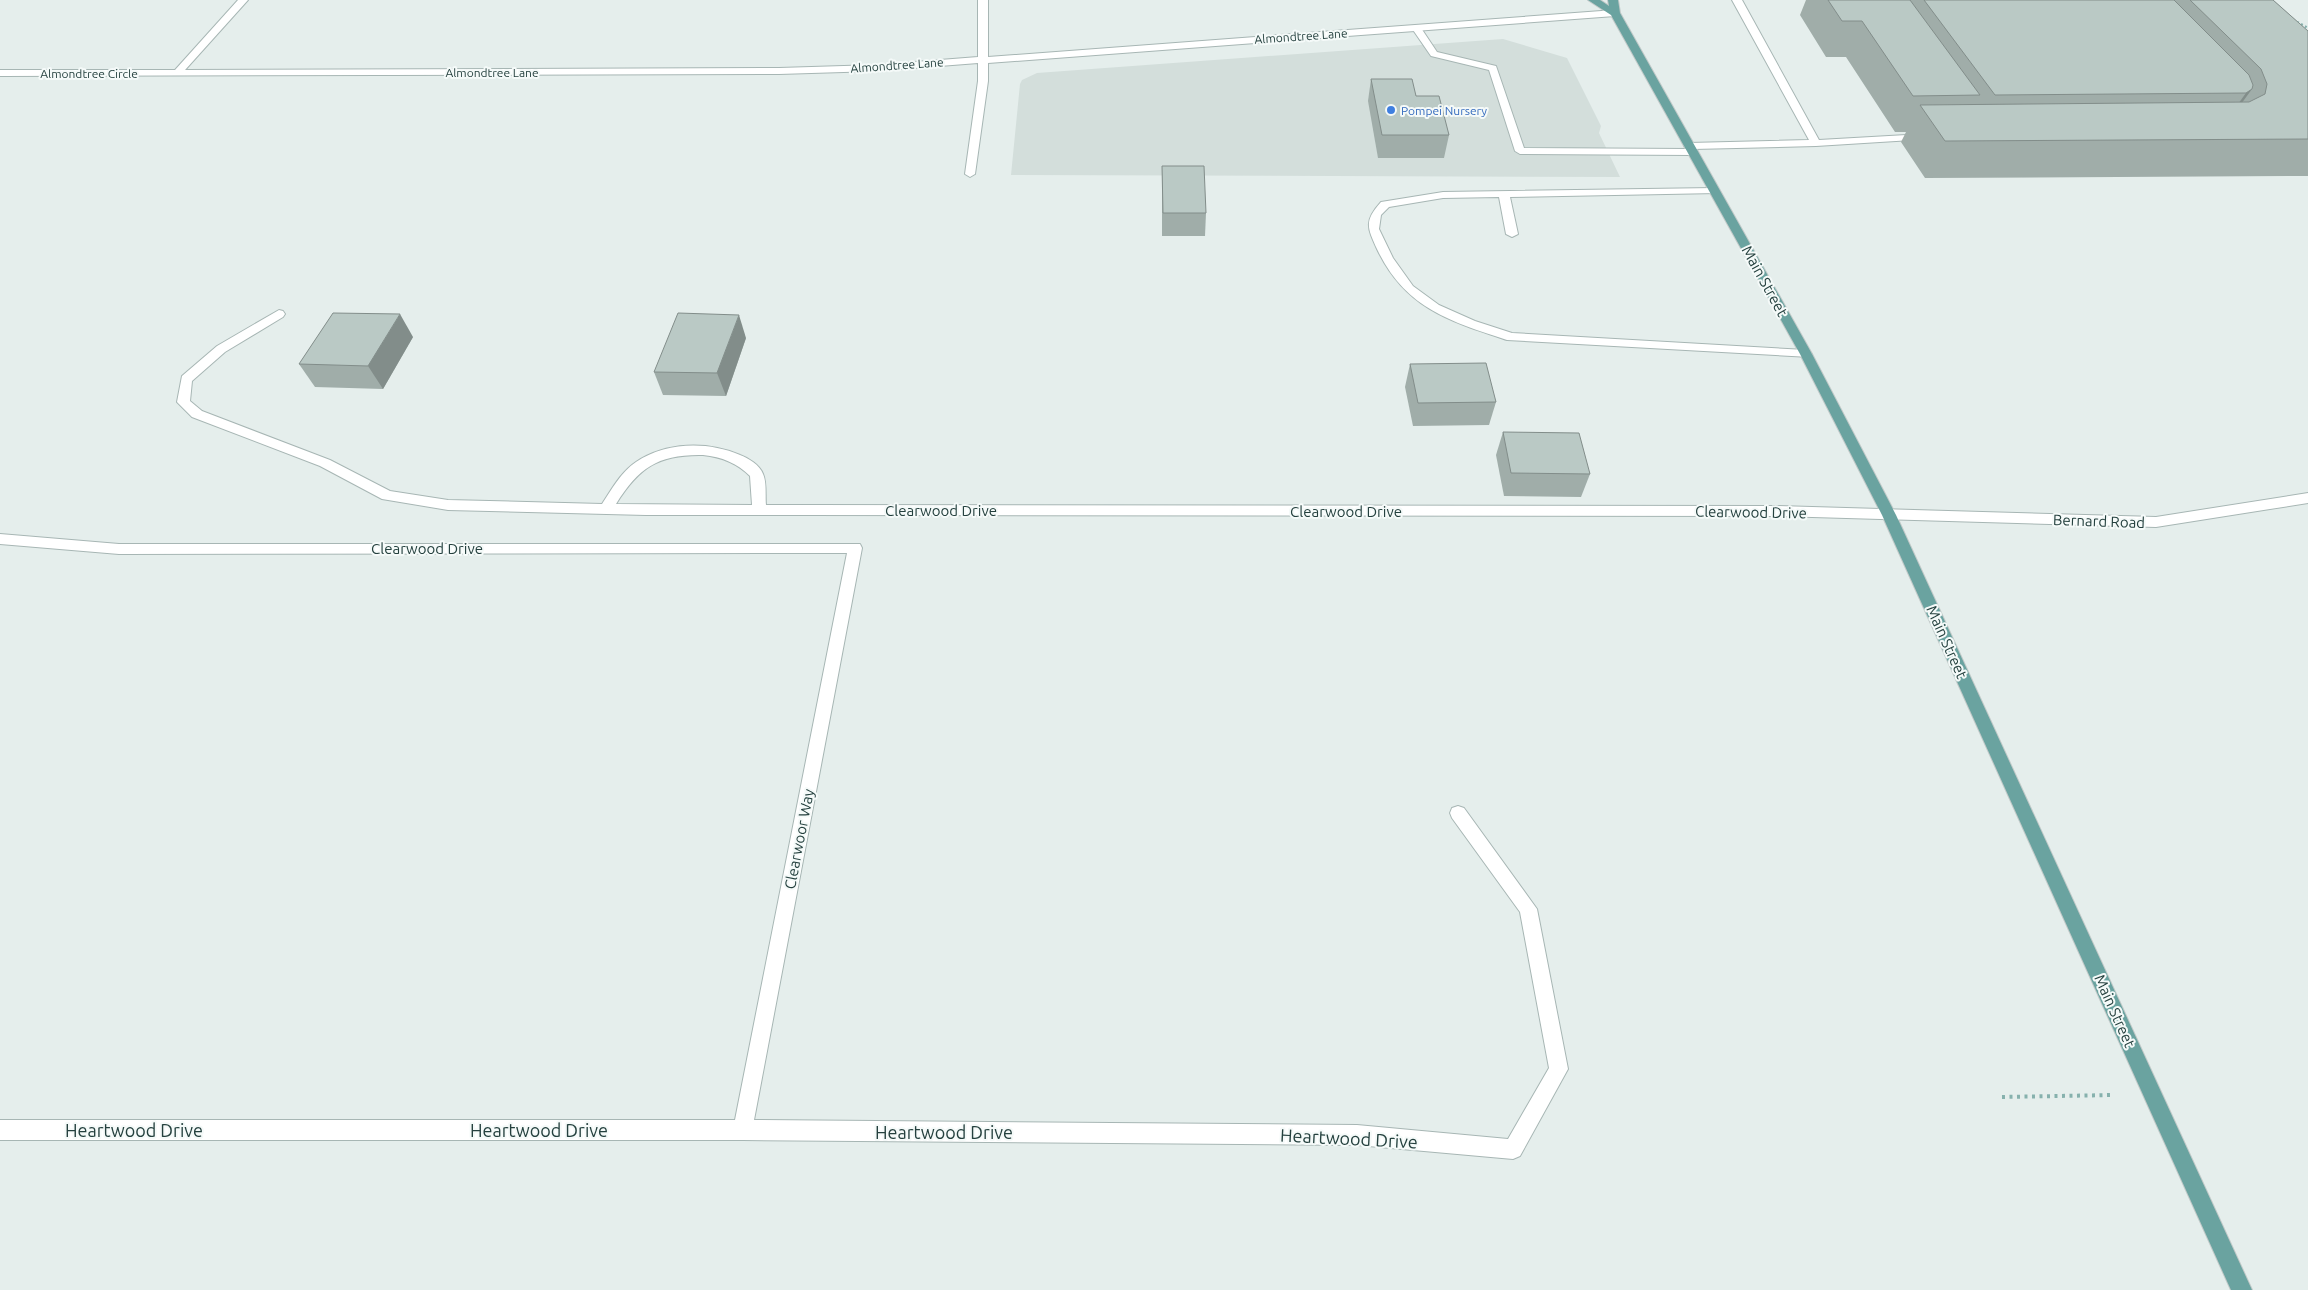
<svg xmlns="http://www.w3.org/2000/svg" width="2308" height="1290" font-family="Ubuntu,sans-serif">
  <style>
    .built { fill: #d3dedb }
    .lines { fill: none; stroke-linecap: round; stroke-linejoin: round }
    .lane-casing { stroke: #a7b6b4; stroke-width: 2 }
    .street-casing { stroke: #a7b6b4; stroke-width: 2 }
    .primary-casing { stroke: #c2cac9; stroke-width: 2 }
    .path-far1 { stroke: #86b1ad; stroke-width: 2.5; stroke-dasharray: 2 2.5; stroke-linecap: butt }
    .path { stroke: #86b1ad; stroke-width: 4; stroke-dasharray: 3 4.5; stroke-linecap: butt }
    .lane { fill: #fff; fill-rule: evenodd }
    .street { fill: #fff; fill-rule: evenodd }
    .primary { fill: #6aa3a0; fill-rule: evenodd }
    .wall { fill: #a0ada9 }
    .shaded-wall { fill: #828d8a }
    .building { fill: #bac9c5; stroke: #828d8a }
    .shop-dot { fill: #3f7fe0; stroke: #f5faf9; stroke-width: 2 }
    .labels { text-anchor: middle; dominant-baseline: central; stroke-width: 4; stroke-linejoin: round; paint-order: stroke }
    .far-street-label { font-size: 12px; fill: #24403e; stroke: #f5faf9 }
    .far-shop-label { font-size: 12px; fill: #366cbe; stroke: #f5faf9; text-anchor: start }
    .street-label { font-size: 15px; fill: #24403e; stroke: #f5faf9 }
    .near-street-label { font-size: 18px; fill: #24403e; stroke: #f5faf9 }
  </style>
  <rect width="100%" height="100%" fill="#e5eeec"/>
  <path class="built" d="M1503 39 1567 58 1601 126 1599 133 1620 177 1011 175 1020 84 1022 80 1037 73Z"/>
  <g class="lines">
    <g class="lane-casing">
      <g id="lane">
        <path d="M1732 0H1742L1819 140 1924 134 1929 137 1928 139 1816 146 1693 149 1697 152 1692 155 1520 154 1515 151 1489 70 1431 56 1411 27 1419 25 1437 52 1496 66 1524 148 1688 149 1684 146 1689 143 1809 140Z"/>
        <path d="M1714 188 1718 189V193L1510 197 1518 234 1512 237 1506 234 1499 197 1443 198 1389 207 1381 215 1379 229 1393 258 1413 286 1439 305 1475 321 1512 333 1806 350 1812 354 1810 357 1507 340C1449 321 1405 308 1377 249 1367 227 1364 221 1381 202L1443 192Z"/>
        <path d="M279 310 283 311 285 314 283 317 225 352 192 381 190 401 202 411 330 460 390 491 448 500 602 504C612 489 621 472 636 462 666 442 707 441 740 455 748 458 760 465 763 474 767 483 765 496 766 505H803L808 506 810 510 808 514 803 515H646L448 510 382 499 320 466 192 417 177 402 182 376 217 346ZM703 455C722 457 737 463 750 476L752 505 616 504C639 467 659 454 703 455Z"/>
      </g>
    </g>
    <g class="street-casing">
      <g id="street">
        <path d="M238 0H248L185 70 779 68 876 65 978 57V0H988V57L1615 10 1620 13 1615 16 988 63V81L975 174 970 177 965 174 978 81V63L876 71 779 74 0 76V70H175Z"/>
        <path d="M2308 493V503L2156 527 1776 516 803 515 798 514 796 510 798 506 803 505 1776 506 2156 517Z"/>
        <path d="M0 534 119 544H860L862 548 754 1120 1357 1125 1508 1139 1549 1068 1520 912 1452 818 1450 813 1452 808 1458 806 1464 808 1537 909 1568 1069 1520 1156 1513 1159 1357 1145 743 1140H0V1120H735L847 553 119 554 0 544Z"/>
      </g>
    </g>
    <g class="primary-casing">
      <path id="primary" d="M1588 0H1600L1609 6 1608 0H1618L1620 13 1812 354 1896 515 2252 1290H2231L1882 515 1800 354 1611 15Z"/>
    </g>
    <path class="path-far1" d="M2297 22 2308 28"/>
    <path class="path" d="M2002 1097 2113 1095"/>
    <use href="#lane" class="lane"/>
    <use href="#street" class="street"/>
    <use href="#primary" class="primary"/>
  </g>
  <g class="wall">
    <path d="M1806 0H2273L2308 31V176L1925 178 1901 142 1906 132H1895L1846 57H1826L1800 15Z"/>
    <path d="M1371 79 1416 96 1449 135 1444 158H1378L1368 101Z"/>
    <path d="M1162 166 1206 213 1205 236H1162Z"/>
    <path d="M413 337 383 389 315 387 299 364Z"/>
    <path d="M746 338 726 396 663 395 654 372Z"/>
    <path d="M1410 364 1496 402 1489 425 1413 426 1405 387Z"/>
    <path d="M1503 432 1590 474 1581 497 1504 496 1496 455Z"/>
  </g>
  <g class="shaded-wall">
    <path d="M2252 89 2225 126 2220 129 2246 93Z"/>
    <path d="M400 314 413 337 383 389 368 366Z"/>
    <path d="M739 315 746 338 726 396 717 373Z"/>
  </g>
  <g class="building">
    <path d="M1828 0H1910L1980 95 1913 96 1862 21H1842Z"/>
    <path d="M1924 0H2174L2249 75 2253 85 2252 89 2246 93 1995 95Z"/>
    <path d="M2190 0H2273L2308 31V139L1945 141 1920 105 2249 102 2265 94 2267 84 2261 69Z"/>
    <path d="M1371 79H1412L1416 96H1439L1449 135H1382Z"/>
    <path d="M1162 166H1204L1206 213H1163Z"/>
    <path d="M333 313 400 314 368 366 299 364Z"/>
    <path d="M678 313 739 315 717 373 654 372Z"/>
    <path d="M1486 363 1496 402 1418 403 1410 364Z"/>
    <path d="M1503 432 1579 433 1590 474 1511 473Z"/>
  </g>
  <circle class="shop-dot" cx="1391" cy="110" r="5"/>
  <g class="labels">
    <g class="far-street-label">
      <text transform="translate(1301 36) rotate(-4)">Almondtree Lane</text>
      <text transform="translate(897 65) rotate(-4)">Almondtree Lane</text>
      <text x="492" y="72">Almondtree Lane</text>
      <text x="89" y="73">Almondtree Circle</text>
    </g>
    <g class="far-shop-label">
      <text x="1401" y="110">Pompei Nursery</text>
    </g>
    <g class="street-label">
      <text transform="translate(1765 281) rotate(61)">Main Street</text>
      <text x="941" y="510">Clearwood Drive</text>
      <text x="1346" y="511">Clearwood Drive</text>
      <text transform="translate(1751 512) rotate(1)">Clearwood Drive</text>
      <text transform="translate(2099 521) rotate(2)">Bernard Road</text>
      <text x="427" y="548">Clearwood Drive</text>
      <text transform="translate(1947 642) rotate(66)">Main Street</text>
      <text transform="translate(799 839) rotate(-79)">Clearwoor Way</text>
      <text transform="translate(2115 1011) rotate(66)">Main Street</text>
    </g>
    <g class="near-street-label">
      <text x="134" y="1130">Heartwood Drive</text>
      <text x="539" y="1130">Heartwood Drive</text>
      <text x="944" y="1132">Heartwood Drive</text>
      <text transform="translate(1349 1138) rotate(3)">Heartwood Drive</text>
    </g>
  </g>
</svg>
